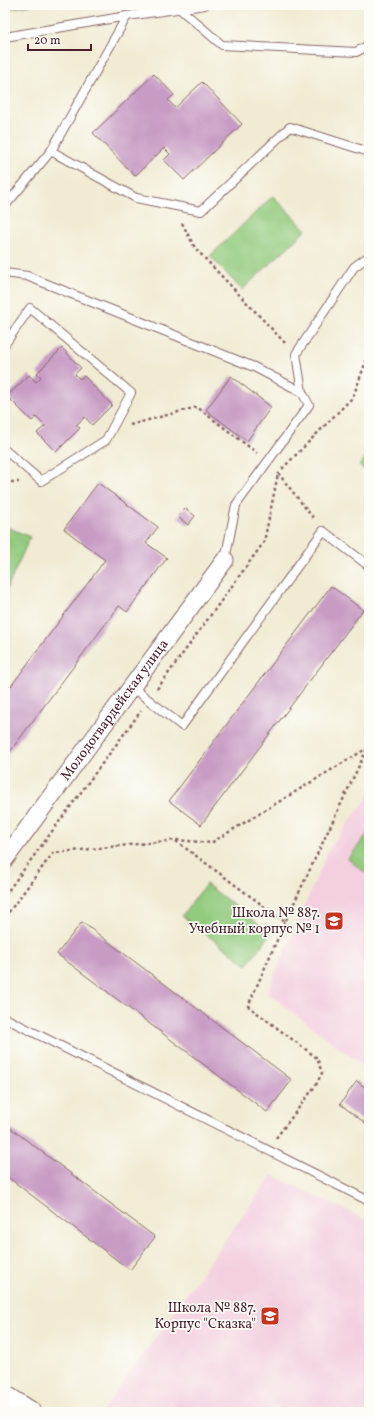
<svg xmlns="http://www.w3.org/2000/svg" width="374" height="1417" font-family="Vollkorn,serif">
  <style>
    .built { fill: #f3cfdf }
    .green { fill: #92cb7e; stroke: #6e7554 }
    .building { fill: #c79bc4 }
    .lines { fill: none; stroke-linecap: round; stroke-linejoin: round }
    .service-casing { stroke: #846666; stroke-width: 10 }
    .minor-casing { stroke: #846666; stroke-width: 19 }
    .tertiary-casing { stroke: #846666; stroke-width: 23 }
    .path { stroke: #846666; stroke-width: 2.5; stroke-dasharray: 3 3; stroke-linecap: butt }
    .service { stroke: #fff; stroke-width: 8 }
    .minor { stroke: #fff; stroke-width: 17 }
    .tertiary { stroke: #fff; stroke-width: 21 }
    .labels { text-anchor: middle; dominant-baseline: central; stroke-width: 3.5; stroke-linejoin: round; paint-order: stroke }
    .street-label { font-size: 14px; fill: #4a1f2b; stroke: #fdfcf7 }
    .poi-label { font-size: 14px; fill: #4a1f2b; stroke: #fdfcf7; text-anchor: end }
  </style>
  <rect width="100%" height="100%" fill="#fdfcf7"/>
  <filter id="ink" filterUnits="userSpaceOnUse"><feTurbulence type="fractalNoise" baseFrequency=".025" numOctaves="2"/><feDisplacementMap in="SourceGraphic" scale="8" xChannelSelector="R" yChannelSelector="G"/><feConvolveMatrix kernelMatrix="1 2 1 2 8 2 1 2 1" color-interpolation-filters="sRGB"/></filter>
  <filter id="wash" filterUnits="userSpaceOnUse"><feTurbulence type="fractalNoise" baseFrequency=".012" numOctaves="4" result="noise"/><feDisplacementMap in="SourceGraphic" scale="16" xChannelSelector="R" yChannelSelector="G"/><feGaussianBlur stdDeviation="0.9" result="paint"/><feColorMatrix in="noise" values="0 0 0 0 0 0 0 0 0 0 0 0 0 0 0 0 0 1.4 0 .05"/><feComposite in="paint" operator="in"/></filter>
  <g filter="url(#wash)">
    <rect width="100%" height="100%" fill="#f1ebd3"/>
    <g class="built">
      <path d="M369 796V1070L267 993 329 849Z"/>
      <path d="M272 1175 369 1221V1412H102Z"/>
    </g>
    <g class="green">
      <path d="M5 5H31L5 10Z"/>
      <path d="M273 196 306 230 242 290 210 256Z"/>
      <path d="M369 453V473L359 466Z"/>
      <path d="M5 526 30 537 5 593Z"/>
      <path d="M369 832V876L348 859Z"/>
      <path d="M206 884 271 933 247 965 182 916Z"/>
    </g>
    <g id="blocks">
      <g class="building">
        <path d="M154 74 174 95 168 100 175 108 202 82 242 124 184 180 164 160 170 154 164 148 135 176 93 133Z"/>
        <path d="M62 348 81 368 75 374 80 379 84 376 112 405 92 425 85 417 76 425 80 428 56 452 37 433 45 426 36 417 32 421 7 396 29 375 36 382 41 377 37 373Z"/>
        <path d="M231 376 271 407 247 441 206 410Z"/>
        <path d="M98 483 158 527 146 543 167 558 127 612 119 606 5 758V694L105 560 64 529Z"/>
        <path d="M185 508 195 516 188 525 178 517Z"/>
        <path d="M331 586 363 610 201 825 169 801Z"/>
        <path d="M82 922 292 1080 267 1112 57 954Z"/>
        <path d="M357 1081 369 1091V1126L340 1104Z"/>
        <path d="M5 1124 155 1237 130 1270 5 1175Z"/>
      </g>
    </g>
  </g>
  <g filter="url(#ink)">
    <use href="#blocks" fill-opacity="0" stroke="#846666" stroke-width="1"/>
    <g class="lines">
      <g class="service-casing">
        <g id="service">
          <path d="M205 5 127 16 51 151 136 198 201 211 290 127 369 152"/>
          <path d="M180 9 222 45 356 52 369 45"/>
          <path d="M5 37 127 16"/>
          <path d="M5 206 51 151"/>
          <path d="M5 273 27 276 254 367 302 392 309 405 236 505 225 560"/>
          <path d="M5 344 30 308 131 393 106 440 41 481 5 450"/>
          <path d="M302 392 296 354 354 267 369 256"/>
          <path d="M132 687 182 726 323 531 369 566"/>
          <path d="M5 1018 369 1201"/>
        </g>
      </g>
      <g class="minor-casing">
        <g id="minor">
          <path id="s1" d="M5 859 225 560"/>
        </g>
      </g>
      <g class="tertiary-casing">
        <path id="tertiary" d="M5 1396 30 1412"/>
      </g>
      <g class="path">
        <path d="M182 223 195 248 286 344"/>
        <path d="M130 425 197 407 257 453"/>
        <path d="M282 469 353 397 369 353"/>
        <path d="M278 473 314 519"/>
        <path d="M5 482H19"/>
        <path d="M157 689 264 542 278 474"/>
        <path d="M176 841 285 922"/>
        <path d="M5 895 141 711"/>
        <path d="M5 917 53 853 176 840 211 843 369 747"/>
        <path d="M276 1138 316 1085 322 1073 317 1058 248 1006 285 922 367 749"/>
      </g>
      <use href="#service" class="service"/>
      <use href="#minor" class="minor"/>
      <use href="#tertiary" class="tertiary"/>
    </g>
  </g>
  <defs>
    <g id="school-square" transform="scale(1)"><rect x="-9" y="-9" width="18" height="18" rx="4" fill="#c8321e" stroke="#fdfcf7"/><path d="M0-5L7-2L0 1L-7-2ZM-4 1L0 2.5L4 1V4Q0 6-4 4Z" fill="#fff"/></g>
  </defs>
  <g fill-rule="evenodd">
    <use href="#school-square" x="334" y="921"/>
    <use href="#school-square" x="270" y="1316"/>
  </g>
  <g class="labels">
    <g class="street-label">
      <text stroke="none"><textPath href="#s1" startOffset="185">Молодогвардейская улица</textPath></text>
    </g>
    <g class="poi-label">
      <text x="320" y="913">Школа № 887.<tspan x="320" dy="16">Учебный корпус № 1</tspan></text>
      <text x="256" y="1308">Школа № 887.<tspan x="256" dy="16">Корпус "Сказка"</tspan></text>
    </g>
  </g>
  <rect width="374" height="1417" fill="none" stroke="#fdfcf7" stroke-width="20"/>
  <path d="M28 44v6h63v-6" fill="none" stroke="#4a1f2b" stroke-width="2"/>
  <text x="34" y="44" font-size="12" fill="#4a1f2b" stroke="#fdfcf7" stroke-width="3" paint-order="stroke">20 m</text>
</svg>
